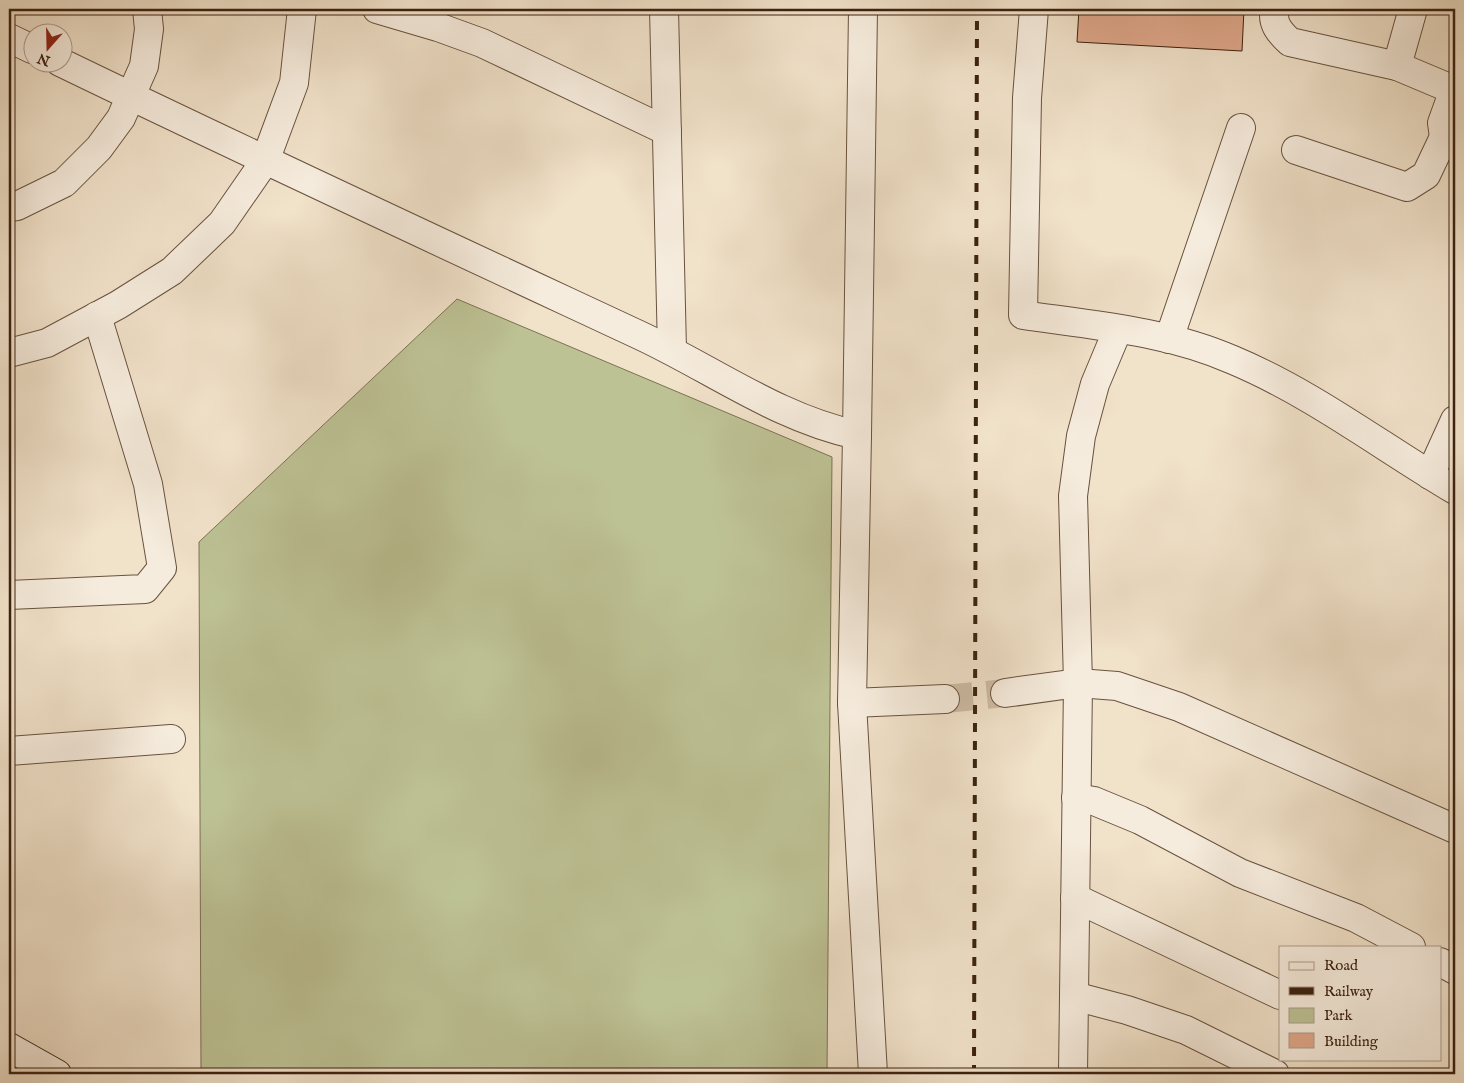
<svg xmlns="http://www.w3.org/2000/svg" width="1464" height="1083" font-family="'IM FELL English',serif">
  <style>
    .green { fill: #bdc295; stroke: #7c7253 }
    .building { fill: #dfa88b; stroke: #3c2211 }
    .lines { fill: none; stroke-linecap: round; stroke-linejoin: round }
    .street-tunnel { stroke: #cdbca5; stroke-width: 28; stroke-dasharray: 28 14; stroke-linecap: butt }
    .street-casing { stroke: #69523f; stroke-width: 30 }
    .secondary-casing { stroke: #3c2211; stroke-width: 30 }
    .street { stroke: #f6ecdd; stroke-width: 28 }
    .secondary { stroke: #f6ecdd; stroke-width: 28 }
    .rail { stroke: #3c2211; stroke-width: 4; stroke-dasharray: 9 9; stroke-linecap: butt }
  </style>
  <rect width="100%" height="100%" fill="#f1e2ca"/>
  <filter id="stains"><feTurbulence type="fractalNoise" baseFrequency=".004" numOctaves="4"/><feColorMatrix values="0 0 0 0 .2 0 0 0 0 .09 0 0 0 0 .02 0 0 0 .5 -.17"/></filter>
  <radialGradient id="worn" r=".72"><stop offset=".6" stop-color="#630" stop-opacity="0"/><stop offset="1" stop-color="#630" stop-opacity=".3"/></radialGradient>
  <path class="green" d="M457 299 832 457 827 1074H201L199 542Z"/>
  <path class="building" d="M1079 9H1244L1242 51 1077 42Z"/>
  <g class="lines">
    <path class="street-tunnel" d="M945 699 1005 693"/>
    <g class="street-casing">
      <g id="street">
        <path d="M377 9 438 27 482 43 667 131"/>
        <path d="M664 9 672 350"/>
        <path d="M1034 9 1027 98 1023 315C1093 325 1167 331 1233 360 1312 393 1382 447 1455 490"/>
        <path d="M1275 9C1271 23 1280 33 1290 42L1397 66 1454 90"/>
        <path d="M9 38 32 49"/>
        <path d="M60 62C252 155 444 244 637 334 711 368 777 418 857 435L852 703 873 1074"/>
        <path d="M1397 66 1413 9"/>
        <path d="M1455 87 1442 123 1444 137 1455 144"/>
        <path d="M1296 150 1407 187 1426 175 1444 137"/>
        <path d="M9 207 17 206 64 183 99 148 121 118 144 66 149 29 147 9"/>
        <path d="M1169 339 1241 128"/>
        <path d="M9 353 47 343 118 305 172 271 222 223 265 161 294 83 302 9"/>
        <path d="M857 435 863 9"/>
        <path d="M1430 475 1455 420"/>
        <path d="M9 595 145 589 162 568 148 484 97 316"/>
        <path d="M1005 693 1078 683 1117 686 1179 707 1455 829"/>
        <path d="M852 703 945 699"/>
        <path d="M9 751 171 739"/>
        <path d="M1076 798 1094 801 1140 820 1240 873 1356 918 1411 947"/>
        <path d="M1075 898 1280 995"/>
        <path d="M1440 962 1455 970"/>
        <path d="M1074 996 1127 1010 1186 1030 1275 1074"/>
        <path d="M1073 1074 1078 683 1073 496 1081 436 1095 384 1118 329"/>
      </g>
    </g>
    <g class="secondary-casing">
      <path id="secondary" d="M9 1047 57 1074"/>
    </g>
    <use href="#street" class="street"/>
    <use href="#secondary" class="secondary"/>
    <path class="rail" d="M974 1074 977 9"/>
  </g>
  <rect width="1464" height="1083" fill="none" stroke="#f1e2ca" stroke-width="30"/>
  <rect x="10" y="10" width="1444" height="1063" fill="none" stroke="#3c2211" stroke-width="2.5"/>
  <rect x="15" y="15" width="1434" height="1053" fill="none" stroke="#3c2211"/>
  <rect x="1279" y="946" width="162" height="115" fill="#f6ecdd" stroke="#ac9b8b"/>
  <rect x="1289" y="962" width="25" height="8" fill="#f6ecdd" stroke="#ac9b8b"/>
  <text x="1324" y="970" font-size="15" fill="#3c2211">Road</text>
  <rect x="1289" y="987" width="25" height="8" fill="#3c2211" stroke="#ac9b8b"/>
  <text x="1324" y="996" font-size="15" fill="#3c2211">Railway</text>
  <rect x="1289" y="1008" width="25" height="15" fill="#bdc295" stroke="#ac9b8b"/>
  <text x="1324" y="1020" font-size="15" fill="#3c2211">Park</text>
  <rect x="1289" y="1033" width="25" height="15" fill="#dfa88b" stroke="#ac9b8b"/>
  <text x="1324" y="1046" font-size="15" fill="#3c2211">Building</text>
  <g transform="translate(48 48) rotate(200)"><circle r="24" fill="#f6ecdd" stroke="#ac9b8b"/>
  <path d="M0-4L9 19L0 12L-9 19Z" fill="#8f2418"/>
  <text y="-8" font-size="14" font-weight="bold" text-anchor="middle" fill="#3c2211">N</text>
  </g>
  <rect width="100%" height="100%" filter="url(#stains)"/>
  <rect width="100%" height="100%" fill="url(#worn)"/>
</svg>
